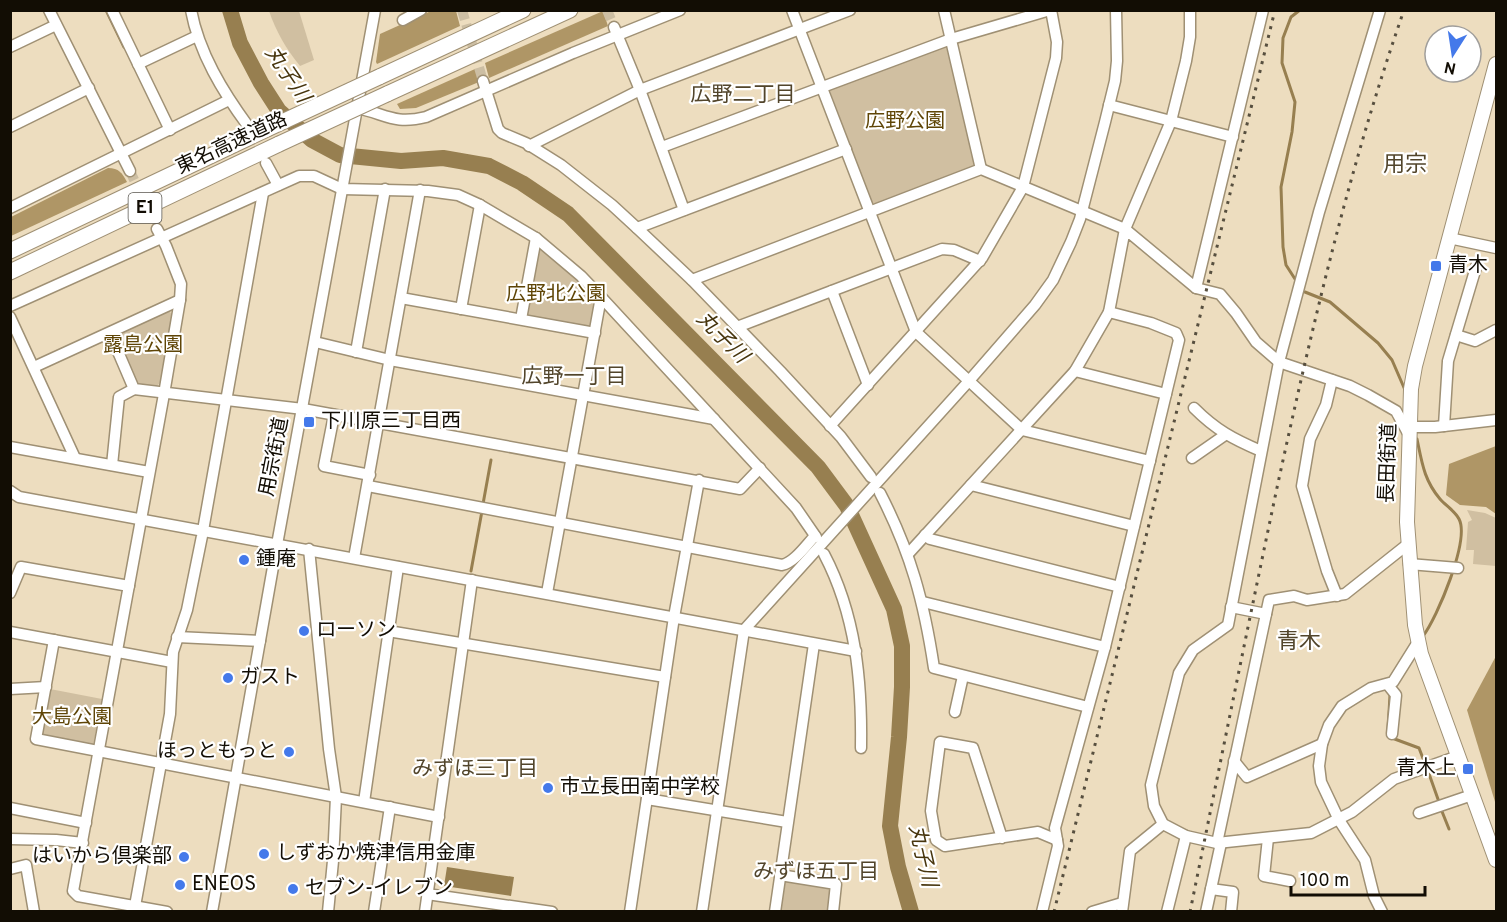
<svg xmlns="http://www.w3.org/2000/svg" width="1507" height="922" font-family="Overpass,'Noto Sans JP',sans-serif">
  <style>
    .green { fill: #d0bfa1 }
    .forest { fill: #af9666 }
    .water { fill: #977f50 }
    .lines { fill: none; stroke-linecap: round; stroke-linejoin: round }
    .stream { stroke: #977f50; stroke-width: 3 }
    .river { stroke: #977f50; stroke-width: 16 }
    .minor-tunnel { stroke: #ccbea3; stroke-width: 10; stroke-dasharray: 10 5; stroke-linecap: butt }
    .minor-casing { stroke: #9f9074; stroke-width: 13 }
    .major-casing { stroke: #9f9074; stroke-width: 16 }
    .highway-casing { stroke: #9f9074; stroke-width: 17 }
    .minor { stroke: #fff; stroke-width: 10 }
    .major { stroke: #fff; stroke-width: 14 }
    .highway { stroke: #fff; stroke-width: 15 }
    .rail { stroke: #574f3f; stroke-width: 3; stroke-dasharray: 3 6; stroke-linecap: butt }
    .highway-bridge-casing { stroke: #9f9074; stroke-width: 17; stroke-linecap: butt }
    .highway-bridge { stroke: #fff; stroke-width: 15 }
    .poi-dot { fill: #4479ea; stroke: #fff; stroke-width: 2 }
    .labels { text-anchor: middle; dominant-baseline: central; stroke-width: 4.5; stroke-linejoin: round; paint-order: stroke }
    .shield { fill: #fff; stroke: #59564f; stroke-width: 1.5 }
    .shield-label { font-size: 18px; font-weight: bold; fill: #120d04 }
    .park-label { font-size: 20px; fill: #5f4506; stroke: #fff }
    .street-label { font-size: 20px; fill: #120d04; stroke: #fff }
    .poi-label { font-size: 20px; fill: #120d04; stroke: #fff; text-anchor: start }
    .water-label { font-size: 21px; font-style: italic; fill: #47350d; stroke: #fff }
    .neighbourhood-label { font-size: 21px; fill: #52452b; stroke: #fff }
    .quarter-label { font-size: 22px; fill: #52452b; stroke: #fff }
  </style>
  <rect width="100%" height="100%" fill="#edddbf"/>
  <g class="green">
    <path d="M269 11H299L314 60 300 66C286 49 276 31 269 11Z"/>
    <path d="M946 46 975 163 972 168 876 204 871 202 830 91 832 86Z"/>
    <path d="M541 247 597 299 594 326 589 327 528 316 526 313 537 249Z"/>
    <path d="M169 310 172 315 160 383 155 388 136 384 113 335Z"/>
    <path d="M1467 510 1485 513 1496 518V566L1473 564 1474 550H1466L1468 522 1472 520Z"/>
    <path d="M50 689 102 699 93 746 42 736Z"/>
    <path d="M783 880 833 888 830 911 779 912Z"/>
  </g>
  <g class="forest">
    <path d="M431 11H456L460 26 377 64 376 62 380 34Z"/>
    <path d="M603 11 608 26 489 78 485 63Z"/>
    <path d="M475 69 479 82 416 108 400 109 397 104Z"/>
    <path d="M108 168C119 168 122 173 127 182L11 236V217Z"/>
    <path d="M1496 446V514L1486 507 1460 505 1446 495 1449 464Z"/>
    <path d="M1496 656V805L1467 710Z"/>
  </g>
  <path class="water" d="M447 867 514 877 511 896 444 886Z"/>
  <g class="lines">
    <g class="stream">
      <path d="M106 10 124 47"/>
      <path d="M1295 279 1286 265 1283 247 1281 187 1292 132 1295 102 1282 63 1283 38 1291 17 1300 10"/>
      <path d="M1305 292 1330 302 1378 343 1392 360 1405 390"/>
      <path d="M1417 439C1422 463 1424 480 1440 499 1446 506 1455 511 1459 519 1470 540 1437 618 1423 636"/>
      <path d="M483 504 491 460"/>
      <path d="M471 571 482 511"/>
      <path d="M1388 730 1390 695"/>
      <path d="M1392 738 1419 748 1424 761"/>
      <path d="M1428 771 1439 802"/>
      <path d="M1441 809 1449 829"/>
    </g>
    <path class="river" d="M230 10 240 43 261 83 279 111 312 140 340 155 401 161 443 158 489 166 522 183 568 214 818 467 847 506 894 609 902 646V687L899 737 890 826 898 867 911 912"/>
    <g class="minor-tunnel">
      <path d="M462 10 483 81"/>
      <path d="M607 10 614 27"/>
      <path d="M130 171 157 229"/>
    </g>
    <g class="minor-casing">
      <g id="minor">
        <path d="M49 10 130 171"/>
        <path d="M112 10 170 130"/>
        <path d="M191 10C199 53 223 92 248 126"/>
        <path d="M792 10 916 332 1022 430 1150 461"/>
        <path d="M944 10 981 169"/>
        <path d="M1380 10 1319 212 1279 362 1228 625 1193 650 1179 673 1151 785 1154 806 1163 824 1186 836 1217 843 1311 833 1352 812 1394 779 1458 756"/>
        <path d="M403 20 421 10"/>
        <path d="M614 27 640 90 684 210"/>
        <path d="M10 47 56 25"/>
        <path d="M138 64 197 36"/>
        <path d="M483 81 498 129 502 133 526 143 561 165 612 205 637 228 692 280 780 371 841 437 871 477"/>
        <path d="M1109 105 1233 137"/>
        <path d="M357 108C386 114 394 125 426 117L573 53 680 10"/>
        <path d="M10 127 89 88"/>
        <path d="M529 146 640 90 850 10"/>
        <path d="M662 147 951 39 1050 10"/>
        <path d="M266 163 278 185"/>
        <path d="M10 208 229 100"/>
        <path d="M637 228 846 149"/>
        <path d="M157 229 166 246 181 284 180 300 164 394 73 891 78 896 167 912"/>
        <path d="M1449 238 1496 248"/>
        <path d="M692 280 981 169 1125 229 1171 121 1186 61 1190 37V10"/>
        <path d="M1196 288 1263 10"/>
        <path d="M832 291 868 385"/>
        <path d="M401 298 595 333"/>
        <path d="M10 306 299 176H314L342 189 428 191 458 195 480 205 536 238 581 276 601 297 796 508 816 537"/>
        <path d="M461 309 480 205"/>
        <path d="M10 317 75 458"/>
        <path d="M521 319 536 238"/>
        <path d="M737 327 942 249 954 250 980 261"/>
        <path d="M110 333 134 389 303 409 740 489 760 468"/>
        <path d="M1456 335 1475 341 1496 330"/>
        <path d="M315 342 390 360 714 419"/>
        <path d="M356 352 385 189"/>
        <path d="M34 367 180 300"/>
        <path d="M1075 371 1166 394"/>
        <path d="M1332 380 1326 405 1310 439 1302 486 1327 571 1337 596"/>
        <path d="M1194 408C1216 430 1233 439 1261 451"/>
        <path d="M334 415 324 466 370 475"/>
        <path d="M830 426 982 258 1023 187 1056 58 1057 42 1051 10"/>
        <path d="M1444 426 1448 361 1477 264"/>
        <path d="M1410 427H1435L1496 420"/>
        <path d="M10 447 149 472"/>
        <path d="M1192 458 1225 435"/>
        <path d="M112 465 119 397 134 389"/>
        <path d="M971 485 1134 526"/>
        <path d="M368 486 782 565C795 562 806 545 815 536"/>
        <path d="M10 491 19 497 856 651"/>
        <path d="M880 493C911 553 924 602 934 668L1088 707"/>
        <path d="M925 535 930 539 1120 587"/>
        <path d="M309 549 329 749 336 797 333 861 328 912"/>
        <path d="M824 554C856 615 862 681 861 748"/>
        <path d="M908 554 1075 371 1109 312"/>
        <path d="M354 558 420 190"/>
        <path d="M1409 564 1458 568"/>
        <path d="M10 593 21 567 129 586"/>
        <path d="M547 593 601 297"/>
        <path d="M923 602 1105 647"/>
        <path d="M1231 607 1266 614"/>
        <path d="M388 631 665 677"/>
        <path d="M10 632 172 662"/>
        <path d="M177 637 260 641"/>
        <path d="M54 640 36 739 439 817"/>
        <path d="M1388 685 1396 695 1392 734"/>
        <path d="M10 689 46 687"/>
        <path d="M955 712 963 676"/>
        <path d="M1234 761 1247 777 1322 744"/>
        <path d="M647 799 787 822"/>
        <path d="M364 802 398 567"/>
        <path d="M10 808 86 823"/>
        <path d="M1419 813 1472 795"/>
        <path d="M1002 838 973 748 940 742 931 811 936 840 945 846 1038 832 1057 840"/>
        <path d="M1268 838 1264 876 1290 881"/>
        <path d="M10 839 56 840 83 843"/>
        <path d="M1217 843 1269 600 1294 596 1307 600 1345 594 1408 544"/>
        <path d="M10 869 26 865 34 912"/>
        <path d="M780 875 836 884 833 912"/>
        <path d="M1211 889 1233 892 1231 912"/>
        <path d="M427 894 552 912"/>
        <path d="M135 906 170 714 173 652 187 610 202 536 263 193"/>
        <path d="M212 912 276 550 375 10"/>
        <path d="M374 912 390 807"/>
        <path d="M425 912 472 580"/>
        <path d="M630 912 674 617 699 480"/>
        <path d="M702 912 744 630 968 382 1035 305 1053 280 1071 242 1080 219 1105 122 1115 81 1117 61 1116 10"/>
        <path d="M775 912 814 644"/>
        <path d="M1042 912 1058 846 1055 828 1105 647 1179 340 1176 333 1151 323 1109 312 1125 229 1196 288 1220 294 1236 313 1256 342 1279 362 1350 386 1368 395 1396 411 1409 435"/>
        <path d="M1092 912 1122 903"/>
        <path d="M1122 912 1130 851 1163 824"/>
        <path d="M1167 912 1186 836"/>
        <path d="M1206 912 1221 843"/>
        <path d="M1382 912 1374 896 1365 860 1339 820 1321 782 1319 766 1322 744 1329 725 1342 706 1371 688 1393 682 1418 642"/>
      </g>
    </g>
    <g class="major-casing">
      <path id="major" d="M1496 64 1415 366 1411 389 1407 522 1415 625 1421 654 1496 860"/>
    </g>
    <g class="highway-casing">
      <g id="highway">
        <path d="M379 77 523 10"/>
        <path d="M387 94 570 10"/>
        <path d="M10 251 267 129"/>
        <path d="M10 272 279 144"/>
      </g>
    </g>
    <use href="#minor" class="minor"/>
    <use href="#major" class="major"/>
    <use href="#highway" class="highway"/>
    <g class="rail">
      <path d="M1054 912 1275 10"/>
      <path d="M1190 912C1219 769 1248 625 1278 483 1313 323 1350 165 1404 10"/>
    </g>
    <g class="highway-bridge-casing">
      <g id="highway-bridge">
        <path d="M267 129 379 77"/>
        <path d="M279 144 387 94"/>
      </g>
    </g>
    <use href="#highway-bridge" class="highway-bridge"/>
  </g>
  <g class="poi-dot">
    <rect x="1430" y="260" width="12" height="12" rx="3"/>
    <rect x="303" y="416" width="12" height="12" rx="3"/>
    <circle cx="244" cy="560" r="6"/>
    <circle cx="304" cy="631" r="6"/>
    <circle cx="228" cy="678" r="6"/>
    <circle cx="289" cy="752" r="6"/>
    <rect x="1462" y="763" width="12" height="12" rx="3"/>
    <circle cx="548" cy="788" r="6"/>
    <circle cx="264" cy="854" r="6"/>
    <circle cx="184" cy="857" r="6"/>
    <circle cx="180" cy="885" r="6"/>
    <circle cx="293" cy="889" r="6"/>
  </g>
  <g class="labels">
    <rect class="shield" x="128.5" y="193" width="33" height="30" rx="4.5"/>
    <g class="shield-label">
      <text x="145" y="208">E1</text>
    </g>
    <g class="park-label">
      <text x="905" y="122">広野公園</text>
      <text x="556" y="295">広野北公園</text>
      <text x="143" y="346">露島公園</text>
      <text x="72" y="718">大島公園</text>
    </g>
    <g class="street-label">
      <text transform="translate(232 144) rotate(-25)">東名高速道路</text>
      <text transform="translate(275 457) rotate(-79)">用宗街道</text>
      <text transform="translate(1389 463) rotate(-88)">長田街道</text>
    </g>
    <g class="poi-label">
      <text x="1448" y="266">青木</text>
      <text x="321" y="422">下川原三丁目西</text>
      <text x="256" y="560">鍾庵</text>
      <text x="316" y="631">ローソン</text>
      <text x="240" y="678">ガスト</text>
      <text x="277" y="752" text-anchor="end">ほっともっと</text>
      <text x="1456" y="769" text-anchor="end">青木上</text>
      <text x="560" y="788">市立長田南中学校</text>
      <text x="276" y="854">しずおか焼津信用金庫</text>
      <text x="172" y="857" text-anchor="end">はいから倶楽部</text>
      <text x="192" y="885">ENEOS</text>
      <text x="305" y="889">セブン-イレブン</text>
    </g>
    <g class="water-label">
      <text transform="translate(287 75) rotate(56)">丸子川</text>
      <text transform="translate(722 338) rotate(45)">丸子川</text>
      <text transform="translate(922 856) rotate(77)">丸子川</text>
    </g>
    <g class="neighbourhood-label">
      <text x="743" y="95">広野二丁目</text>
      <text x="574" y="377">広野一丁目</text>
      <text x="475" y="769">みずほ三丁目</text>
      <text x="816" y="872">みずほ五丁目</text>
    </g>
    <g class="quarter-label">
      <text x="1405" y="165">用宗</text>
      <text x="1299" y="642">青木</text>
    </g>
  </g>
  <rect width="1507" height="922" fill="none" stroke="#120d04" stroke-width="24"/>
  <g transform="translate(1453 54) rotate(192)"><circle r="28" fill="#ffffff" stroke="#a09e9b" stroke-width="1.5"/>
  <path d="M0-4.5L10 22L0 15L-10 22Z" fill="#4479ea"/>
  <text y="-9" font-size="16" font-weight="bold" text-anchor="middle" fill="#120d04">N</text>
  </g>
  <path d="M1291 886v9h134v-9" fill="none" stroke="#120d04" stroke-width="3"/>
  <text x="1300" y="886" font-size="18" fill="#120d04" stroke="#ffffff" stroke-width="4.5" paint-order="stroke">100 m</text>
</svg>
